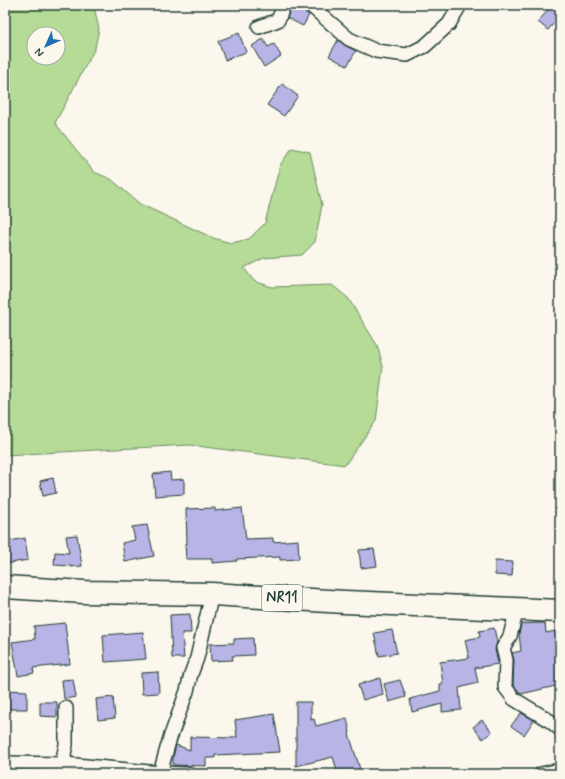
<svg xmlns="http://www.w3.org/2000/svg" width="565" height="779" font-family="Mynerve,sans-serif">
  <style>
    .green { fill: #b5db96; stroke: #6a8c65; fill-rule: evenodd }
    .building { fill: #b8b4e6; stroke: #1f3d34 }
    .lines { fill: none; stroke-linecap: round; stroke-linejoin: round }
    .minor-casing { stroke: #1f3d34; stroke-width: 16 }
    .trunk-casing { stroke: #1f3d34; stroke-width: 25 }
    .minor { stroke: #fbf7ec; stroke-width: 13 }
    .trunk { stroke: #fbf7ec; stroke-width: 22 }
    .labels { text-anchor: middle; dominant-baseline: central; stroke-width: 3; stroke-linejoin: round; paint-order: stroke }
    .shield { fill: #fbf7ec; stroke: #61756b; stroke-width: 1 }
    .shield-label { font-size: 15px; font-weight: bold; fill: #1f3d34 }
  </style>
  <rect width="100%" height="100%" fill="#fbf7ec"/>
  <filter id="ink" filterUnits="userSpaceOnUse"><feTurbulence type="fractalNoise" baseFrequency=".025" numOctaves="2"/><feDisplacementMap in="SourceGraphic" scale="8" xChannelSelector="R" yChannelSelector="G"/><feConvolveMatrix kernelMatrix="1 2 1 2 8 2 1 2 1" color-interpolation-filters="sRGB"/></filter>
  <g filter="url(#ink)">
    <path class="green" d="M5 5H89L95 11 99 29 95 48 55 123 94 172 111 179 140 204 213 238 231 243 249 239 265 223 280 165 292 148 310 152 322 205 315 242 302 255 264 258 244 268 254 281 272 287 332 285 348 298 377 345 383 366 376 421 345 465 189 445 5 455ZM34 34H58V58H34Z"/>
    <g class="building">
      <path d="M292 5 309 15 303 26 287 18Z"/>
      <path d="M552 5H560V16L548 30 538 22Z"/>
      <path d="M239 33 246 52 225 60 218 41Z"/>
      <path d="M263 39 268 47 274 44 281 56 264 67 252 46Z"/>
      <path d="M338 40 346 46 356 51 347 66 329 56Z"/>
      <path d="M282 84 298 96 284 116 267 105Z"/>
      <path d="M170 472 171 480 184 479V494L155 496 153 474Z"/>
      <path d="M53 478 56 493 43 496 40 481Z"/>
      <path d="M215 508V511L242 508 246 539 273 538V542L298 540 299 559 280 560V557L237 559V561L212 563V559H186L185 544H187L186 509Z"/>
      <path d="M147 525 154 556 125 562 122 543 135 540 132 527Z"/>
      <path d="M77 535 82 566 71 567V566L54 565 55 552 69 553 66 536Z"/>
      <path d="M25 538 28 560 5 564V542Z"/>
      <path d="M374 549 377 566 361 568 359 550Z"/>
      <path d="M495 561 513 562 512 576 495 575Z"/>
      <path d="M190 614 191 633H182L184 658H172L170 615Z"/>
      <path d="M65 623 70 664 33 668 34 673 18 676 12 642 35 639 34 626Z"/>
      <path d="M536 623H545L546 633 555 631 560 656V685L521 694 513 684 514 660 512 653 521 651 519 634 521 624Z"/>
      <path d="M494 628 497 642 495 649 498 664 475 668 478 683 459 688 461 710 442 712V704L412 712 410 699 440 691V684H443L440 662 469 658 465 640 480 637 479 631Z"/>
      <path d="M392 630 397 653 379 656 374 633Z"/>
      <path d="M143 632 146 659 105 662 103 635Z"/>
      <path d="M253 638 254 655 232 656 233 660 211 661 210 644 234 643V639Z"/>
      <path d="M158 672 159 693 142 694 141 673Z"/>
      <path d="M380 678 383 694 363 700 358 685Z"/>
      <path d="M73 679 76 697 64 699 62 680Z"/>
      <path d="M400 680 406 697 389 702 384 684Z"/>
      <path d="M8 690 27 691V709H8Z"/>
      <path d="M113 697 115 718 98 720 96 699Z"/>
      <path d="M40 702H57V717L40 716Z"/>
      <path d="M296 702H311V720L314 719 316 726 347 718 350 733 349 734 360 769 344 774H338L333 757 296 766Z"/>
      <path d="M521 713 534 720 524 735 511 726Z"/>
      <path d="M274 714 280 752 215 755V758H206V766L173 765V757L176 745 190 750V737L234 738V737H237L235 720Z"/>
      <path d="M482 720 492 732 483 739 473 727Z"/>
    </g>
    <g class="lines">
      <g class="minor-casing">
        <g id="minor">
          <path d="M310 5 349 39 376 51 407 55 425 46 449 24 460 5"/>
          <path d="M259 27 278 20 284 5"/>
          <path d="M517 609 510 636 503 648 506 660 505 687 514 699 550 721 560 729"/>
          <path d="M5 763 65 764 160 773 189 774"/>
          <path d="M160 773 170 738 187 691 191 674 197 658 212 594"/>
          <path d="M64 774 65 764 64 754 66 745V708"/>
          <path d="M541 774 560 770"/>
        </g>
      </g>
      <g class="trunk-casing">
        <path id="trunk" d="M5 587 84 592 212 594 345 602 560 611"/>
      </g>
      <use href="#minor" class="minor"/>
      <use href="#trunk" class="trunk"/>
    </g>
  </g>
  <g class="labels">
    <rect class="shield" x="262" y="585" width="40" height="26" rx="3"/>
    <g class="shield-label">
      <text x="282" y="598">NR11</text>
    </g>
  </g>
  <rect width="565" height="779" fill="none" stroke="#fbf7ec" stroke-width="20"/>
  <rect x="10" y="10" width="545" height="759" fill="none" stroke="#1f3d34" stroke-width="1.5" filter="url(#ink)"/>
  <g transform="translate(46 46) rotate(225)"><circle r="19" fill="#fbf7ec" stroke="#a3ada2"/>
  <path d="M0-3L7 15L0 10L-7 15Z" fill="#1f6fb2"/>
  <text y="-6" font-size="11" font-weight="bold" text-anchor="middle" fill="#1f3d34">N</text>
  </g>
</svg>
